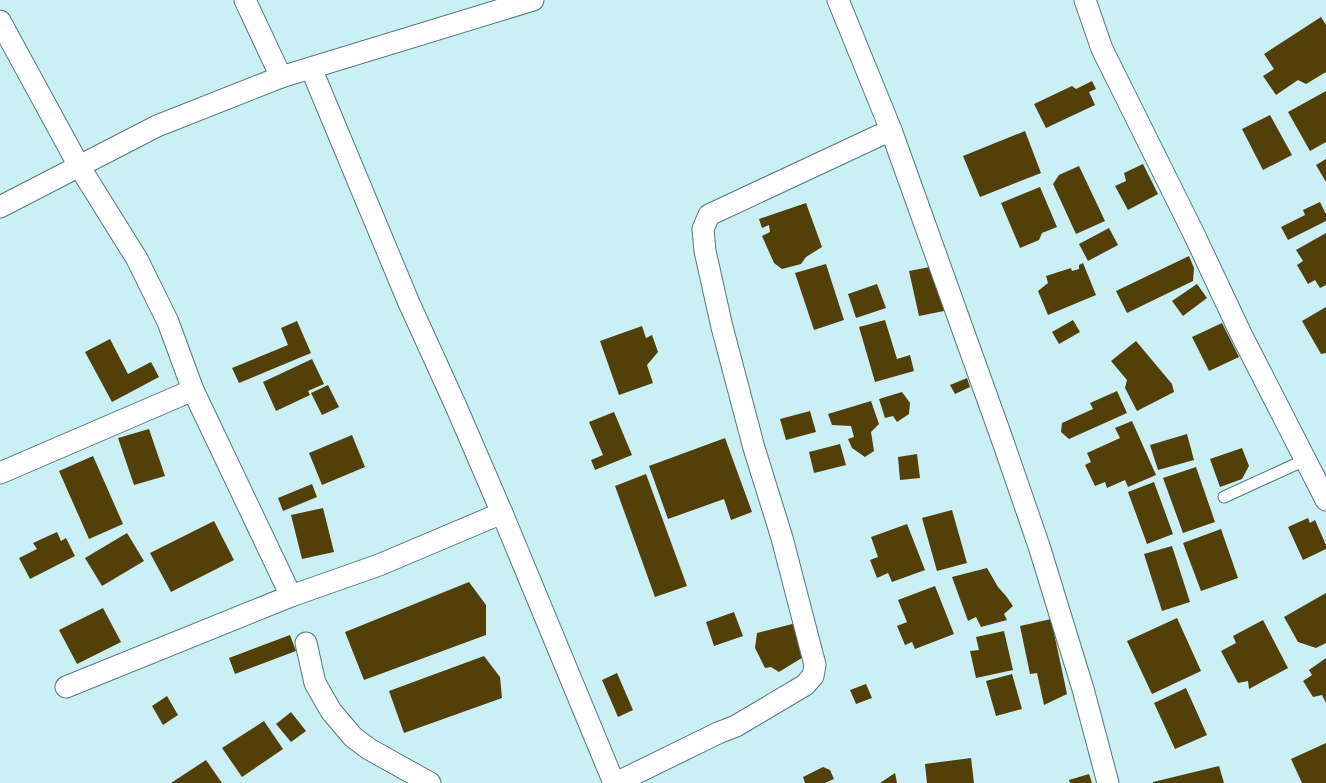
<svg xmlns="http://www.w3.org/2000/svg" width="1326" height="783" font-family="'Roboto Serif',serif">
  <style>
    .building { fill: #534008 }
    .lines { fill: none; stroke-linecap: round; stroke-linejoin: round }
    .lane-casing { stroke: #56787d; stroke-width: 13 }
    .street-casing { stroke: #56787d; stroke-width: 23 }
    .lane { stroke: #fff; stroke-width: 11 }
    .street { stroke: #fff; stroke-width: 21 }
  </style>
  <rect width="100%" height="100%" fill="#caeff5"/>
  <g class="building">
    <path d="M1321 17 1326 25V72L1306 84 1298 80 1276 95 1263 76 1274 69 1264 54Z"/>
    <path d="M1092 81 1096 89 1089 92 1095 105 1046 128 1034 104 1072 86 1076 89Z"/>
    <path d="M1326 91V142L1310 151 1288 112Z"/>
    <path d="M1270 115 1292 155 1263 170 1242 129Z"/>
    <path d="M1025 131 1041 173 980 197 963 156Z"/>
    <path d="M1326 159V182L1316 165Z"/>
    <path d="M1143 164 1158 194 1128 210 1115 186 1126 181 1124 173Z"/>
    <path d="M1079 166 1105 221 1076 234 1053 184 1059 175Z"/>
    <path d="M1040 187 1057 227 1042 233 1039 240 1020 248 1001 203Z"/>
    <path d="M1320 202 1326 214V221L1288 240 1281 227 1305 215 1303 210Z"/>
    <path d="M806 203 822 247 806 257 801 264 782 269 774 263 762 236 770 232 769 225 762 228 759 219Z"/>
    <path d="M1109 228 1118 245 1088 261 1079 244Z"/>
    <path d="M1326 233V285L1320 288 1315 280 1308 284 1297 265 1303 261 1296 250Z"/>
    <path d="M1189 256 1194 268 1193 281 1127 313 1116 291Z"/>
    <path d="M1083 263 1096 295 1048 315 1038 291 1048 283 1046 276 1071 268 1072 271 1079 269V265Z"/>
    <path d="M826 264 844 320 814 330 795 273Z"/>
    <path d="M935 266 944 311 919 316 909 271Z"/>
    <path d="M877 284 886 308 856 318 848 294Z"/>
    <path d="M1197 284 1207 298 1183 316 1172 301Z"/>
    <path d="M1326 307V353L1321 354 1302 321Z"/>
    <path d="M885 320 897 359 910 355 914 371 875 382 859 327Z"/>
    <path d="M1073 320 1080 332 1059 344 1052 332Z"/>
    <path d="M297 321 311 353 239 383 232 368 288 345 281 328Z"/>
    <path d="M1222 323 1239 357 1209 371 1192 337Z"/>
    <path d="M642 326 646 338 652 335 658 352 647 365 653 383 619 395 600 341Z"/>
    <path d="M110 339 128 374 151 362 159 377 112 402 85 352Z"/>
    <path d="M1136 341 1172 384 1174 392 1137 411 1125 388 1127 380 1111 361Z"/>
    <path d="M312 359 324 384 308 391 310 395 276 411 263 382Z"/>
    <path d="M967 378 970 387 955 394 950 385Z"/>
    <path d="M328 385 339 407 322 415 311 393Z"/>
    <path d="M1117 391 1127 413 1069 439 1061 432 1062 423 1093 409 1090 403Z"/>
    <path d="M902 392 910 403 909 414 897 422 893 416 885 418 879 399Z"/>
    <path d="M871 401 879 424 871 432 874 451 865 457 852 448 848 439 854 437 851 426 832 425 828 414Z"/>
    <path d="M810 411 816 432 786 440 780 419Z"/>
    <path d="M614 412 632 455 595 470 591 460 603 455 589 422Z"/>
    <path d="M1132 421 1156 475 1128 487 1125 480 1107 488 1105 482 1095 486 1085 465 1091 462 1087 453 1120 438 1115 428Z"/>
    <path d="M149 429 165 476 134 485 118 438Z"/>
    <path d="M1187 434 1194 460 1158 470 1150 445Z"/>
    <path d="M352 435 365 467 322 485 309 453Z"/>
    <path d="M725 438 752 512 731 520 724 499 668 519 649 466Z"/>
    <path d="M840 444 846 465 814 473 809 452Z"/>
    <path d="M1242 448 1249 466 1242 479 1220 487 1210 459Z"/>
    <path d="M917 454 920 478 900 480 898 457Z"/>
    <path d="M93 456 123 524 89 539 59 471Z"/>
    <path d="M1196 467 1215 522 1183 533 1163 478Z"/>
    <path d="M646 474 687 586 655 597 615 486Z"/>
    <path d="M1154 482 1173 534 1147 544 1128 492Z"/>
    <path d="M312 484 317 497 283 511 278 498Z"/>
    <path d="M323 508 334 552 302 559 291 515Z"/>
    <path d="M952 510 967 563 937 571 922 518Z"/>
    <path d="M1308 518 1310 523 1315 520 1326 545V549L1303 560 1288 527Z"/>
    <path d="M214 521 234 560 171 592 150 553Z"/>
    <path d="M907 524 925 570 892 582 888 573 877 578 870 560 878 557 871 537Z"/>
    <path d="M1221 529 1238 578 1201 591 1183 543Z"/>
    <path d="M57 532 61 541 66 538 75 556 30 579 19 558 37 549 33 543Z"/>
    <path d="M127 533 144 561 102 586 85 558Z"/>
    <path d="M1172 546 1190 602 1162 611 1144 554Z"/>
    <path d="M987 568 998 587 1006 596 1013 606 1004 614 1007 620 981 627 976 617 968 621 952 577Z"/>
    <path d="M469 582 486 605V635L364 680 345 632Z"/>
    <path d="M935 586 954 634 915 649 912 642 905 645 897 626 907 622 898 600Z"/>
    <path d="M1326 593V643L1316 648 1298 642 1284 617Z"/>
    <path d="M103 608 121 642 77 664 59 630Z"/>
    <path d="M734 612 743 636 714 646 706 622Z"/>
    <path d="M1177 618 1201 671 1152 694 1127 641Z"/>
    <path d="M1051 619 1067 694 1044 705 1037 673 1030 674 1020 626Z"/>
    <path d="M1263 620 1288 668 1249 689 1248 681 1238 683 1221 651 1236 643 1233 636Z"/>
    <path d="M796 623 805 656 779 672 771 667 765 668 755 648 757 633Z"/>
    <path d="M1004 631 1013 670 976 678 970 651 979 650 976 637Z"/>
    <path d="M290 635 296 651 235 674 229 658Z"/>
    <path d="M484 656 500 677 502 698 404 733 389 691Z"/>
    <path d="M1326 658V703L1322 695 1313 697 1303 681 1312 675 1309 670Z"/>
    <path d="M617 673 633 710 618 717 602 680Z"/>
    <path d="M1012 674 1022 709 996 716 986 681Z"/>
    <path d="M866 684 872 698 856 704 850 690Z"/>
    <path d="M1186 688 1207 735 1175 749 1154 703Z"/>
    <path d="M167 696 178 715 163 725 152 706Z"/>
    <path d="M291 712 306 731 291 742 276 724Z"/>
    <path d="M264 721 283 749 242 777 222 748Z"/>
    <path d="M1326 743V783H1302L1291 759Z"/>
    <path d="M971 758 974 783H927L925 764Z"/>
    <path d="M206 760 222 783H171Z"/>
    <path d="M1219 766 1224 783H1153V782Z"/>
    <path d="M823 767 830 770 834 779 825 783H805L803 777Z"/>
    <path d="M895 773 897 783H880Z"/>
    <path d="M1089 774 1092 783H1070L1069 780Z"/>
  </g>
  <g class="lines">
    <g class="lane-casing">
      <path id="lane" d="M1224 497 1305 460"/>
    </g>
    <g class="street-casing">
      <g id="street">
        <path d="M245 0 281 77"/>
        <path d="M838 0 891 130 1001 436 1039 546 1083 689 1108 783"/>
        <path d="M1085 0 1102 49 1193 232 1241 334 1326 500"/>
        <path d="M0 21 79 166 137 259 168 322 193 390 291 596"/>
        <path d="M311 68 409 303 455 404 502 513 614 783"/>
        <path d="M0 207 157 126 281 77 533 0"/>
        <path d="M0 473 193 390"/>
        <path d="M306 643 315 683 331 711 353 737 369 749 430 783"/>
        <path d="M66 687 291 596 379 565 502 513"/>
        <path d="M616 783 718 733 736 726 805 685 813 676 815 665 782 538 754 448 722 327 705 251 703 229 709 215 891 130"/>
      </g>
    </g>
    <use href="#lane" class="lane"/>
    <use href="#street" class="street"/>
  </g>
</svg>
